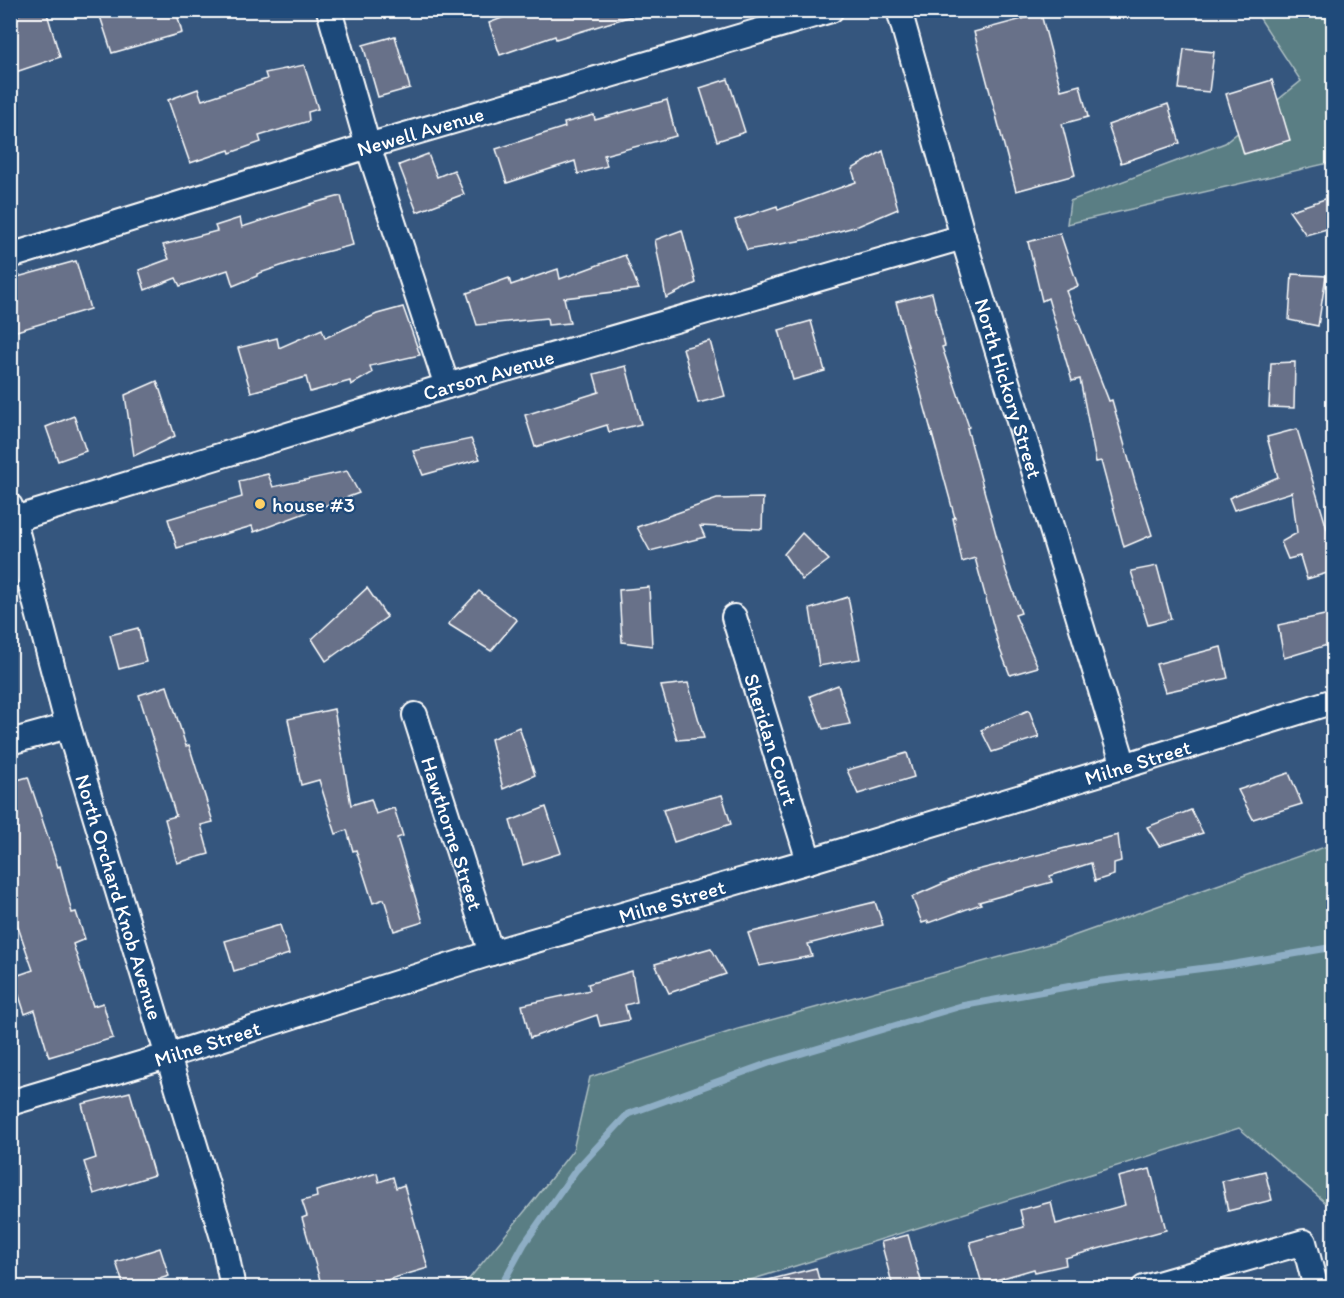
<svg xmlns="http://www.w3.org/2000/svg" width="1344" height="1298" font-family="Itim,sans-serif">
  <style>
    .green { fill: #5a7e84; stroke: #acbec2; stroke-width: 1.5 }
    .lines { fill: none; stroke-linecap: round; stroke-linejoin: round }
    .stream { stroke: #8eaec5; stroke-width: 7 }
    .building { fill: #687189; stroke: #fff; stroke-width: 1.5 }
    .minor-casing { stroke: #fff; stroke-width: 28 }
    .minor { stroke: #1f4a7a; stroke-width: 24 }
    .poi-dot { fill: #ffd166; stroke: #1f4a7a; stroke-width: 2 }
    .labels { text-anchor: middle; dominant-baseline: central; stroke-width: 4.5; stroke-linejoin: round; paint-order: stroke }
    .street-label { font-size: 21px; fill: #fff; stroke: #1f4a7a }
    .poi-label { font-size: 21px; fill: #fff; stroke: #1f4a7a; text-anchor: start }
  </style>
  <rect width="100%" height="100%" fill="#35567e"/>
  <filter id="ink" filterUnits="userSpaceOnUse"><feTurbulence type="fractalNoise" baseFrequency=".0167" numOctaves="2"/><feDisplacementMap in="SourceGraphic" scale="12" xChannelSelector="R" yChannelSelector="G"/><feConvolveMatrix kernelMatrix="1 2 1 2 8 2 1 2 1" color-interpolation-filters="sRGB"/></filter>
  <g filter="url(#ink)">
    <g class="green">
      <path d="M1259 11H1333V162L1067 224 1070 201 1225 143 1301 81 1259 17Z"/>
      <path d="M1333 844V1209L1239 1128 728 1287H454L469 1279 534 1200 573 1150 590 1077 738 1029 1059 941Z"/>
    </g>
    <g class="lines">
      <path class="stream" d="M500 1288 524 1244 576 1170 628 1114 769 1063 961 1006 1094 982 1229 965 1334 947"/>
    </g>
    <g class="building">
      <path d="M31 10H46L60 57 10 74V17Z"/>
      <path d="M98 10H176L182 33 112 53Z"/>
      <path d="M523 10H634L635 15 556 39 555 36 500 55 489 23Z"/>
      <path d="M1041 14 1061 90 1080 85 1088 117 1062 124 1075 175 1016 191 974 32Z"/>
      <path d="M395 36 410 88 378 97 363 45Z"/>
      <path d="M1184 49 1214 52 1209 92 1179 89Z"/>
      <path d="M304 65 318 109 308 112 309 121 259 136 261 142 230 153 229 150 190 163 168 100 198 89 202 100 267 79 265 73Z"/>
      <path d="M728 79 745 132 717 141 700 88Z"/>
      <path d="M1272 80 1290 140 1244 154 1226 94Z"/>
      <path d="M667 100 676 136 604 155 607 166 578 174 575 161 507 183 496 149 565 127 564 123 594 115 595 120Z"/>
      <path d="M1168 104 1180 143 1121 163 1108 125Z"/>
      <path d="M883 151 898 209 858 226 810 239 747 250 735 220 777 206 778 210 856 182 852 169Z"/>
      <path d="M428 154 437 177 454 170 464 194 417 212 399 165Z"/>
      <path d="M341 196 353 245 313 255 257 274V276L233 286 228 270 180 286 176 278 145 290 139 270 169 259 163 245 217 231 215 226 240 218 242 227 311 205 310 204Z"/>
      <path d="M1334 196V227L1306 235 1289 211Z"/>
      <path d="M682 230 696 283 666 298 655 240Z"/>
      <path d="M1060 233 1078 286 1066 291 1109 401 1112 400 1135 482 1152 535 1124 547 1101 461 1096 462 1080 379 1072 381 1048 298 1042 301 1028 242Z"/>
      <path d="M625 255 639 289 564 298 570 323 548 325 547 318 477 325 467 293 509 278 511 285 558 269 560 279Z"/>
      <path d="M76 261 90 309 10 333V279Z"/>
      <path d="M1292 274 1326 276 1318 326 1289 320Z"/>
      <path d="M932 293 945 346 942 347 969 427 967 428 1006 571 1021 613 1015 615 1038 667 1010 675 999 647 975 558 962 562 953 518H955L896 302Z"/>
      <path d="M403 307 420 355 370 366 372 373 351 385 350 381 310 392 306 377 251 392 238 348 277 338 279 348 322 329 325 338 377 314Z"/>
      <path d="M811 321 825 371 793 380 779 330Z"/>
      <path d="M710 341 725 396 698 403 683 348Z"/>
      <path d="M1295 362 1294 408 1269 407 1271 363Z"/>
      <path d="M626 366 641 424 609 432 607 425 535 447 525 415 599 392 594 374Z"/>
      <path d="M157 381 175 436 134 456 125 395Z"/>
      <path d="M74 416 86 451 58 461 46 427Z"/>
      <path d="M1297 429 1334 552V571L1307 579 1300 556 1288 559 1281 542 1297 533 1292 492 1234 510 1229 498 1278 477 1267 437Z"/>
      <path d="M471 439 480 459 423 475 413 451Z"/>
      <path d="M347 471 359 493 254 532 252 526 177 548 168 519 242 497 239 481 268 474 273 487Z"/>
      <path d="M763 498 762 529 700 526 705 537 650 551 637 527 717 499Z"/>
      <path d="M802 533 829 560 802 580 784 554Z"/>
      <path d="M1157 566 1171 619 1148 625 1131 571Z"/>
      <path d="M649 587 652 646 622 642 619 590Z"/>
      <path d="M367 588 387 617 326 661 312 639Z"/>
      <path d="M479 591 517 620 491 651 448 624Z"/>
      <path d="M848 597 860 659 819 666 810 609Z"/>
      <path d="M1334 613V643L1284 658 1278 625Z"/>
      <path d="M138 628 146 662 119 669 110 635Z"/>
      <path d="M1221 647 1228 678 1165 692 1156 664Z"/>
      <path d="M688 683 704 738 677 740 661 686Z"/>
      <path d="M838 685 850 724 823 729 810 696Z"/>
      <path d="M167 686 186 746 189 745 213 822 201 825 209 854 177 863 165 819 176 816 139 695Z"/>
      <path d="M334 709 351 805 371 799 376 814 394 808 403 836 397 838 423 922 394 931 384 899 373 903 356 850 353 851 347 830 336 834 319 780 301 785 288 719Z"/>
      <path d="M1029 710 1039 737 992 752 981 730Z"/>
      <path d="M519 727 535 775 503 789 491 739Z"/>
      <path d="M907 753 914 777 858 794 847 770Z"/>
      <path d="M1289 773 1302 804 1253 819 1238 790Z"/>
      <path d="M28 777 58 867 60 866 72 913 76 912 85 939 73 944 93 1006 103 1003 113 1038 49 1057 35 1010 25 1014 13 977 33 970 10 904V782Z"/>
      <path d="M722 795 731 824 674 842 663 810Z"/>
      <path d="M546 807 561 853 523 865 510 821Z"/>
      <path d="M1191 810 1203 833 1159 846 1147 827Z"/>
      <path d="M1118 835 1121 861 1114 863V875L1095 881 1091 863 1050 876 1052 882 979 902 981 904 928 923V921L922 923 912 897 969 872Z"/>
      <path d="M875 902 883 925 808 944 812 956 759 966 748 933Z"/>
      <path d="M280 925 289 954 234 971 225 941Z"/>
      <path d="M711 948 726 974 669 993 655 964Z"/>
      <path d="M632 971 637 1002 625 1005 629 1020 600 1026 597 1015 530 1038 522 1005 590 990 588 984Z"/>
      <path d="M130 1092 154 1175 94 1194 84 1162 96 1158 82 1104Z"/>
      <path d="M1150 1169 1166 1230 1065 1258 1066 1265 1035 1272 1034 1269 982 1284 970 1242 1024 1227 1020 1210 1051 1202 1056 1224 1125 1205 1118 1177Z"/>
      <path d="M1265 1171 1272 1200 1228 1211 1222 1181Z"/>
      <path d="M377 1173 379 1182 393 1177 396 1188 404 1185 428 1268 363 1287H322L302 1218 307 1216 302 1201 317 1197 316 1191Z"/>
      <path d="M908 1235 922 1284 909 1287H893L881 1242Z"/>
      <path d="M160 1248 169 1276 134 1287H124L116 1262Z"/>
      <path d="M816 1268 821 1287H765L764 1281Z"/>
    </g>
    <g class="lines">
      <g class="minor-casing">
        <g id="minor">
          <path d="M329 10 368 146 447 386"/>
          <path id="s1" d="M899 10 963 237 1124 766"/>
          <path id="s2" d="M10 256 368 146 831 10"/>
          <path id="s3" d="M10 506 68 726 223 1238 233 1288"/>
          <path id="s4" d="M15 519 447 386 963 237"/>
          <path id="s5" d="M734 617 809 861"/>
          <path id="s6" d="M415 715 491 953"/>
          <path d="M10 742 68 726"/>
          <path id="s7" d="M10 1103 167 1056 491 953 809 861 1124 766 1334 701"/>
          <path d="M1144 1288 1304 1242 1316 1288"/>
        </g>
      </g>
      <use href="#minor" class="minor"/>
    </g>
  </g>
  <circle class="poi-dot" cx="260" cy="504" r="6"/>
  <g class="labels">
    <g class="street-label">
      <text stroke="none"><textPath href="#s2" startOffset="429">Newell Avenue</textPath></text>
      <text stroke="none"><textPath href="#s4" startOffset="495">Carson Avenue</textPath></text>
      <text stroke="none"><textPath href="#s1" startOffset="394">North Hickory Street</textPath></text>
      <text stroke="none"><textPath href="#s5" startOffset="128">Sheridan Court</textPath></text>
      <text stroke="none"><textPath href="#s7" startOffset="1178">Milne Street</textPath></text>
      <text stroke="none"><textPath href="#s6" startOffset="124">Hawthorne Street</textPath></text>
      <text stroke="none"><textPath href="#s3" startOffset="406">North Orchard Knob Avenue</textPath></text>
      <text stroke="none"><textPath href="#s7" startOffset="692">Milne Street</textPath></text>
      <text stroke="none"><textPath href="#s7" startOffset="206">Milne Street</textPath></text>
    </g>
    <g class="poi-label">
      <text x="272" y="504">house #3</text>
    </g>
  </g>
  <rect width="1344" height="1298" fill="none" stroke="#1f4a7a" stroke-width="36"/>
  <rect x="18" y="18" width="1308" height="1262" fill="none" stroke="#fff" stroke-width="2" filter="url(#ink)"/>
</svg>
